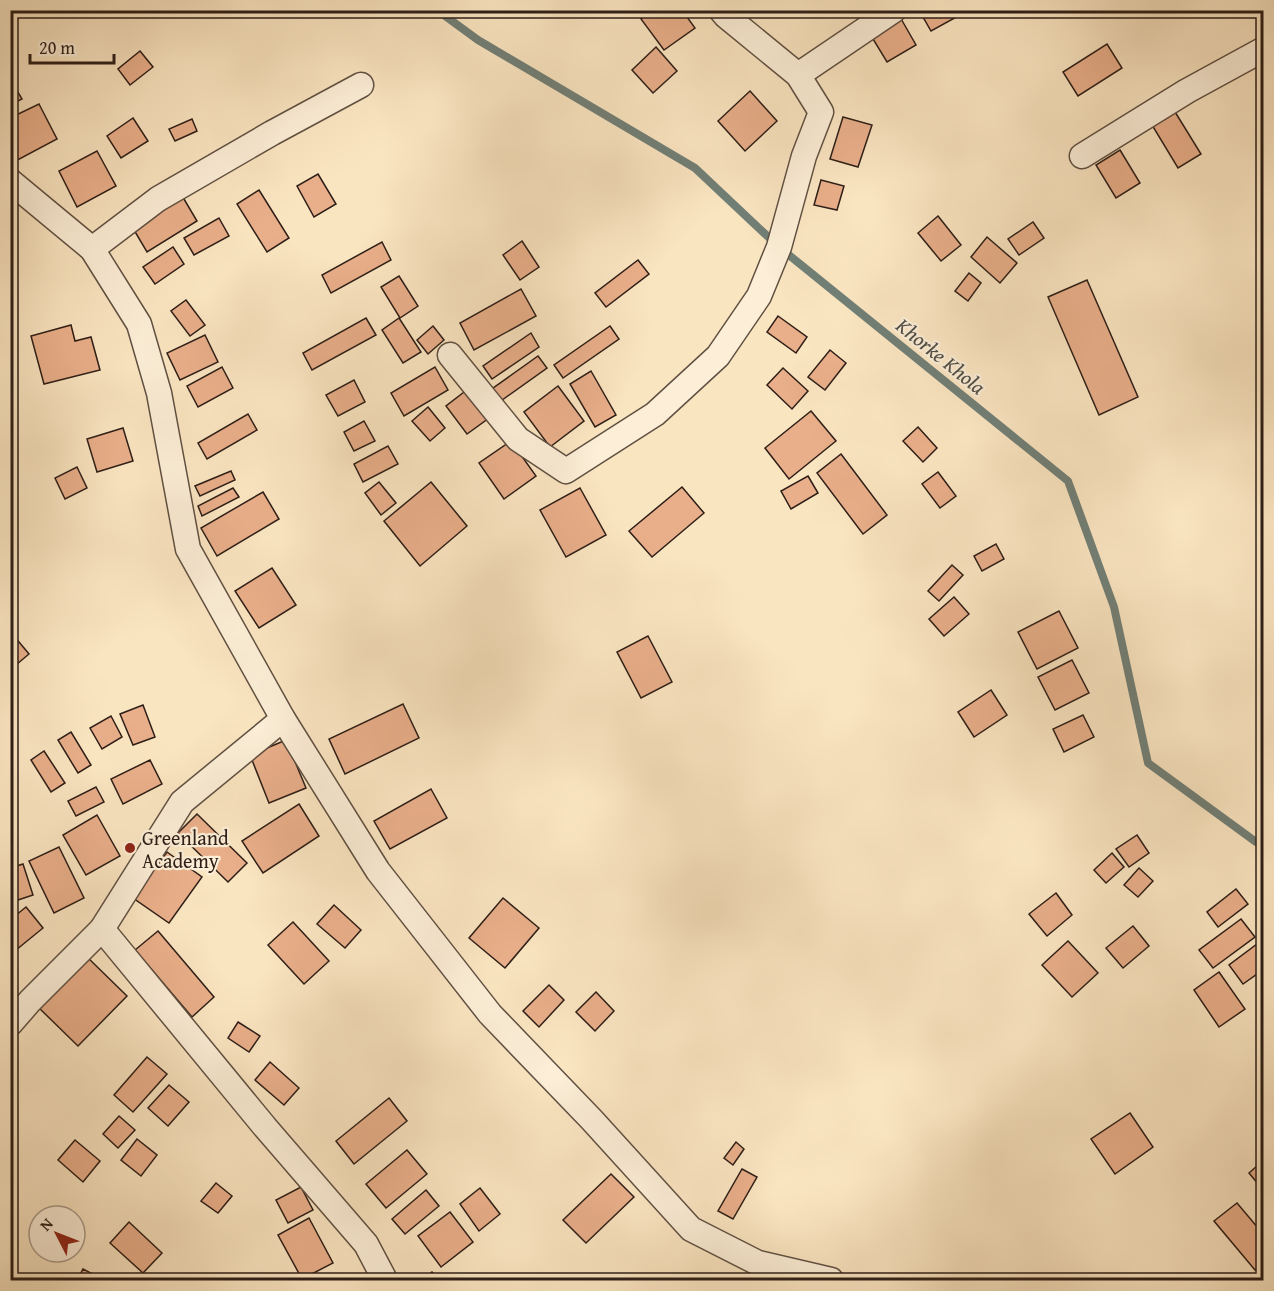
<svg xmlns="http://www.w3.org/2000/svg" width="1274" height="1291" font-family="'Gentium Book Plus',serif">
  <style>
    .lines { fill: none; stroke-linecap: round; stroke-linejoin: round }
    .stream { stroke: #717f76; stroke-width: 8 }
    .building { fill: #e9af8a; stroke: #2d1e17; stroke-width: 1.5 }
    .minor-casing { stroke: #605042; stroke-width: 27 }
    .minor { stroke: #fceed7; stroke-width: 24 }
    .poi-dot { fill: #8f2418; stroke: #fceed7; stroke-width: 2 }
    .labels { text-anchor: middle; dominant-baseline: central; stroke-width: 4.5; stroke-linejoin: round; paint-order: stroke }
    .poi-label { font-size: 20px; fill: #2d1e17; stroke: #fceed7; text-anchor: start }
    .water-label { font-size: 21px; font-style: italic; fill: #4f4e47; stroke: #fceed7 }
  </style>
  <rect width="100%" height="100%" fill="#fae5c1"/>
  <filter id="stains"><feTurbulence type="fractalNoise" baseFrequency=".00333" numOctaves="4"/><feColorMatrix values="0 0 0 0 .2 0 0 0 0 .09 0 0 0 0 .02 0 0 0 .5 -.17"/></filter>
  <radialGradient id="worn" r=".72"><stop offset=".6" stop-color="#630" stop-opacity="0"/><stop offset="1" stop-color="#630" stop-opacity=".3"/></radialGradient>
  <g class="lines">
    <path class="stream" d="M437 10 478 40 695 168 779 247 1068 481 1114 607 1148 763 1256 842 1264 843"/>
  </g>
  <g class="building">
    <path d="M653 10H682L695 28 664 50 641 19Z"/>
    <path d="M919 10H960L962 14 931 31Z"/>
    <path d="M900 17 916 45 887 62 870 34Z"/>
    <path d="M1107 44 1122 68 1078 96 1063 72Z"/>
    <path d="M656 47 677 71 653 93 632 70Z"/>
    <path d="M140 51 153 67 130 85 118 69Z"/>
    <path d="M10 79 22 99 10 105Z"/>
    <path d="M750 91 777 121 745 151 718 121Z"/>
    <path d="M39 104 57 139 10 164V118Z"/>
    <path d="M1172 107 1201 154 1178 168 1149 120Z"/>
    <path d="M843 117 872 125 858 167 830 159Z"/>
    <path d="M133 118 148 141 121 158 107 136Z"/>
    <path d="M192 119 197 131 175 141 169 129Z"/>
    <path d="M1120 150 1140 183 1116 198 1096 165Z"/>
    <path d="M97 151 116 186 77 207 59 171Z"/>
    <path d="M318 174 336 204 314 217 297 186Z"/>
    <path d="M821 180 844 186 837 210 814 205Z"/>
    <path d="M259 190 289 238 267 252 237 204Z"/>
    <path d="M181 194 197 221 147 252 131 225Z"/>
    <path d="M938 216 961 245 941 261 918 233Z"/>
    <path d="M219 218 229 236 194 255 184 238Z"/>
    <path d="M1033 222 1044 238 1019 255 1008 239Z"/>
    <path d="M987 237 1017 263 1000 283 971 257Z"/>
    <path d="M522 241 539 267 520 280 503 255Z"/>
    <path d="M382 242 391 260 331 293 322 275Z"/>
    <path d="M173 247 184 264 155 284 143 267Z"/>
    <path d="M638 260 649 274 606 307 595 293Z"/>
    <path d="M969 273 981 283 968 301 955 291Z"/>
    <path d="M399 276 418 306 400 318 381 287Z"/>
    <path d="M1087 280 1138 397 1099 415 1048 297Z"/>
    <path d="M521 289 536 316 474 350 460 323Z"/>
    <path d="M186 300 205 325 190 336 171 311Z"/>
    <path d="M778 316 807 337 796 353 767 332Z"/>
    <path d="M366 318 376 335 312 370 303 353Z"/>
    <path d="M399 318 421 352 403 363 382 330Z"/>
    <path d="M71 325 75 341 91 337 100 370 44 384 31 336Z"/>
    <path d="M433 326 444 340 428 354 417 340Z"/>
    <path d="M610 326 619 339 563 378 554 365Z"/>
    <path d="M531 333 539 347 492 379 483 366Z"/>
    <path d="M205 335 218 362 180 380 167 353Z"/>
    <path d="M830 350 846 363 825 390 808 377Z"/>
    <path d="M538 356 547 368 498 403 489 391Z"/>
    <path d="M222 367 233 388 198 407 187 386Z"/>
    <path d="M435 367 448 390 404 416 391 393Z"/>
    <path d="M783 368 808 391 792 409 767 385Z"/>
    <path d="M591 371 616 415 595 427 570 384Z"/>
    <path d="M354 380 365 402 338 416 326 395Z"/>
    <path d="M558 386 584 421 550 447 524 412Z"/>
    <path d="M468 389 489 418 467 434 446 406Z"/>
    <path d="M428 407 445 428 430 441 412 421Z"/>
    <path d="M811 411 836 441 789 479 765 448Z"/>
    <path d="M248 414 257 430 207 459 198 443Z"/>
    <path d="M364 421 375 441 354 451 344 432Z"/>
    <path d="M918 427 937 448 923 462 903 441Z"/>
    <path d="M123 428 133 461 97 472 87 439Z"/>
    <path d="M511 441 536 476 504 499 479 463Z"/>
    <path d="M388 446 398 464 363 482 354 464Z"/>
    <path d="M841 454 887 515 863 534 817 473Z"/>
    <path d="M77 467 87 488 65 499 55 478Z"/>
    <path d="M231 471 235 480 200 496 195 486Z"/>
    <path d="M938 472 956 496 940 508 922 484Z"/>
    <path d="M808 476 818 493 791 509 781 491Z"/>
    <path d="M379 482 396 503 381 515 365 493Z"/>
    <path d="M431 482 467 526 420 566 384 521Z"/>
    <path d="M682 487 704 513 652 557 629 531Z"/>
    <path d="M233 488 239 497 202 516 198 506Z"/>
    <path d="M580 488 606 535 566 557 540 510Z"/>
    <path d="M263 492 279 519 217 556 201 528Z"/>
    <path d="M996 544 1004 559 982 571 974 556Z"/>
    <path d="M952 565 963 575 939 601 928 591Z"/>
    <path d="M272 568 296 605 259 628 235 591Z"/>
    <path d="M954 597 969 614 944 636 929 619Z"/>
    <path d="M1059 611 1078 648 1037 669 1018 632Z"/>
    <path d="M14 636 29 654 10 670V639Z"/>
    <path d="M648 636 672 682 641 698 617 652Z"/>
    <path d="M1072 660 1089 693 1055 710 1038 677Z"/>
    <path d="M991 690 1007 715 974 737 958 712Z"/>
    <path d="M403 704 419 738 345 774 329 739Z"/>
    <path d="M143 705 155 737 133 745 120 714Z"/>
    <path d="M1083 715 1094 737 1064 752 1053 729Z"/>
    <path d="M111 716 122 737 102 749 90 728Z"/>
    <path d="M71 732 91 765 78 773 58 740Z"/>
    <path d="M286 740 306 788 269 803 250 755Z"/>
    <path d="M44 751 65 783 51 792 31 760Z"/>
    <path d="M150 760 162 784 123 804 111 779Z"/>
    <path d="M96 787 104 802 76 816 68 801Z"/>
    <path d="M431 789 447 818 390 849 374 821Z"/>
    <path d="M299 804 319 836 263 873 242 841Z"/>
    <path d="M197 814 247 863 228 882 178 833Z"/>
    <path d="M97 815 120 856 86 875 63 835Z"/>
    <path d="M1137 835 1149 853 1129 867 1116 849Z"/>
    <path d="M59 847 84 898 54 913 29 861Z"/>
    <path d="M167 852 202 877 169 923 133 898Z"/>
    <path d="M1112 853 1124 867 1106 883 1094 870Z"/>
    <path d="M23 864 33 895 18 900 10 877V868Z"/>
    <path d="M1139 868 1153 881 1138 897 1124 885Z"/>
    <path d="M1236 889 1248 904 1218 927 1207 912Z"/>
    <path d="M1056 893 1072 915 1047 936 1029 914Z"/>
    <path d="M503 898 539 928 505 968 469 938Z"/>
    <path d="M334 905 361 930 345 948 317 924Z"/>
    <path d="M26 907 43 928 16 950 10 943V920Z"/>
    <path d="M1241 919 1255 937 1213 968 1199 950Z"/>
    <path d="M293 922 329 961 304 984 268 945Z"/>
    <path d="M1133 926 1149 946 1123 968 1106 948Z"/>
    <path d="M158 931 214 997 192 1017 135 950Z"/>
    <path d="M1068 941 1098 973 1072 997 1042 965Z"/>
    <path d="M1257 944 1264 952V969L1243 984 1229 965Z"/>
    <path d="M85 955 127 996 78 1046 36 1005Z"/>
    <path d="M1219 972 1245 1009 1219 1027 1194 990Z"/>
    <path d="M549 985 564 1000 539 1027 523 1011Z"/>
    <path d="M596 992 614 1011 595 1031 576 1012Z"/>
    <path d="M238 1022 260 1036 249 1052 228 1038Z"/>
    <path d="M147 1057 167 1074 133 1112 114 1095Z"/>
    <path d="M270 1062 299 1088 284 1105 255 1080Z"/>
    <path d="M169 1085 189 1102 168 1126 148 1108Z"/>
    <path d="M389 1098 407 1121 354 1164 336 1141Z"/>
    <path d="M1130 1113 1153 1147 1115 1174 1091 1139Z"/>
    <path d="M119 1116 135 1130 118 1148 103 1134Z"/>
    <path d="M137 1139 157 1155 141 1176 121 1160Z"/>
    <path d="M75 1140 100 1161 83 1182 58 1160Z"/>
    <path d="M736 1142 744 1149 733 1165 724 1158Z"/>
    <path d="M407 1150 427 1174 386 1208 366 1184Z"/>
    <path d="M1264 1160V1191L1249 1173Z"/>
    <path d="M742 1169 757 1177 733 1219 718 1211Z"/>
    <path d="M611 1174 634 1197 586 1243 563 1220Z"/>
    <path d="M216 1183 232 1196 218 1213 201 1201Z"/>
    <path d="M301 1187 313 1210 288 1223 276 1200Z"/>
    <path d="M480 1188 500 1214 479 1231 460 1204Z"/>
    <path d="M426 1190 439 1206 405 1234 392 1219Z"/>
    <path d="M1237 1203 1264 1235V1263L1255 1270 1214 1221Z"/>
    <path d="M450 1212 473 1242 441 1267 418 1236Z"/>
    <path d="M309 1218 333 1263 302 1279 278 1235Z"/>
    <path d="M129 1222 162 1253 143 1273 110 1243Z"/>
    <path d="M83 1269 104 1280H77Z"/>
    <path d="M432 1272 440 1280H422Z"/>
  </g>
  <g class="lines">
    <g class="minor-casing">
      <g id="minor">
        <path d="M798 75 894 10"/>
        <path d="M1082 156 1187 91 1264 49"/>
        <path d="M10 181 92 249 139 324 159 393 188 549 283 719 378 871 490 1014 592 1120 691 1229 758 1263 831 1280"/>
        <path d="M92 249 158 199 272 133 361 85"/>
        <path d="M450 355 518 439 566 471 655 414 718 356 759 296 779 247 804 156 821 112 798 75 726 16 721 10"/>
        <path d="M102 929 265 1127 366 1244 385 1280"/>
        <path d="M10 1024 30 1001 102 929 182 802 283 719"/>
      </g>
    </g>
    <use href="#minor" class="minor"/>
  </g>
  <circle class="poi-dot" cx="130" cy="848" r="6"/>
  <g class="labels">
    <g class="poi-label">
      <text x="142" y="837">Greenland<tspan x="142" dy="23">Academy</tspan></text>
    </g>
    <g class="water-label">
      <text transform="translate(941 356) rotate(39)">Khorke Khola</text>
    </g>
  </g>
  <rect width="1274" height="1291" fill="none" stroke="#fae5c1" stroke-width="36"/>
  <rect x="12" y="12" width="1250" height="1267" fill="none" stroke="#2d1e17" stroke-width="3"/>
  <rect x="18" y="18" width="1238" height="1255" fill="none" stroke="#2d1e17" stroke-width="1.5"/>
  <g transform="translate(57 1234) rotate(312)"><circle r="28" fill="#fceed7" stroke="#a99b8a" stroke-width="1.5"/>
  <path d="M0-4.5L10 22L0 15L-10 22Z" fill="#8f2418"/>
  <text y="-9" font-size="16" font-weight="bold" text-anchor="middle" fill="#2d1e17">N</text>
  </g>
  <path d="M30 54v9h84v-9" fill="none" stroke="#2d1e17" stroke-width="3"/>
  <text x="39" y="54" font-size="18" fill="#2d1e17" stroke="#fceed7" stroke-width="4.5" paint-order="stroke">20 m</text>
  <rect width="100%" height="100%" filter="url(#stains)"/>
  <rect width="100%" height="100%" fill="url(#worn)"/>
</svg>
